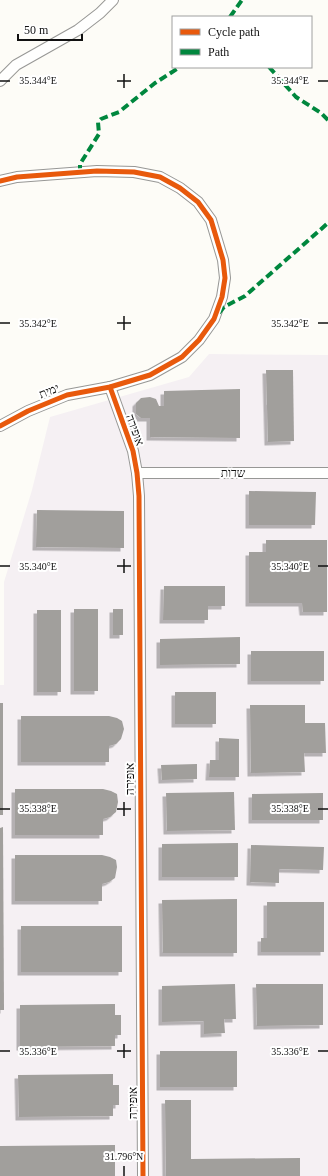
<svg xmlns="http://www.w3.org/2000/svg" width="328" height="1176" font-family="'Times New Roman','Noto Sans Hebrew',serif">
  <style>
    .industrial { fill: #f5f0f3 }
    .building { fill: #a19f9c; filter: url(#shadow) }
    .lines { fill: none; stroke-linecap: round; stroke-linejoin: round }
    .street-casing { stroke: #979795; stroke-width: 12 }
    .street { stroke: #fffffe; stroke-width: 10 }
    .quiet { stroke: #00873e; stroke-width: 4; stroke-dasharray: 8 4; stroke-linecap: butt }
    .cycleway-casing { stroke: #fff; stroke-width: 8 }
    .cycleway { stroke: #e8590c; stroke-width: 5 }
    .ticks { fill: none; stroke: #111; stroke-width: 1.5 }
    .labels { text-anchor: middle; dominant-baseline: central; stroke-width: 4; stroke-linejoin: round; paint-order: stroke }
    .street-label { font-size: 12px; fill: #111; stroke: #fff }
    .ticks-label { font-size: 10px; text-anchor: middle; fill: #111; stroke: #fff; stroke-width: 4; stroke-linejoin: round; paint-order: stroke }
  </style>
  <defs>
    <filter id="shadow"><feDropShadow dx="-3.5" dy="3.5" stdDeviation="0" flood-color="#0004"/></filter>
  </defs>
  <rect width="100%" height="100%" fill="#fdfcf7"/>
  <path class="industrial" d="M209 354 328 355V1176H0V685H4V582L32 490 50 417 189 377Z"/>
  <g class="building">
    <path d="M266 370H293L294 441 268 442Z"/>
    <path d="M240 389V438L150 437V418H141L136 414V403L141 398 150 397 156 399 159 406H164V391Z"/>
    <path d="M249 491 316 492 315 525H249Z"/>
    <path d="M37 510 124 511V548L36 547Z"/>
    <path d="M266 540H327V612H303L302 603H249V552H266Z"/>
    <path d="M164 586H225V606H208V620H163Z"/>
    <rect x="74" y="609" width="24" height="82"/>
    <rect x="113" y="609" width="10" height="26"/>
    <rect x="37" y="610" width="24" height="82"/>
    <path d="M240 637V664L160 665V639Z"/>
    <rect x="251" y="651" width="73" height="30"/>
    <rect x="175" y="692" width="41" height="32"/>
    <rect x="0" y="703" width="3" height="112"/>
    <path d="M250 705H305V723H325L326 753H304L305 772 251 773Z"/>
    <path d="M21 716H109L117 718 122 721 124 729 121 739 116 744 109 746V762H21Z"/>
    <path d="M219 738 239 739V777H209L210 760H219Z"/>
    <path d="M197 764V779L162 780 161 765Z"/>
    <path d="M15 789H103L111 791 117 794 118 802 116 812 110 817 103 819V835H15Z"/>
    <path d="M234 792 235 830 167 831 166 793Z"/>
    <path d="M323 793V820H252V794Z"/>
    <path d="M3 827 4 1010H0V828Z"/>
    <path d="M238 843V877H162V844Z"/>
    <path d="M251 845 324 847 323 870 279 869V883L250 882Z"/>
    <path d="M15 855H102L110 857 116 860 117 867 115 878 109 882 102 884V901H15Z"/>
    <path d="M237 899V953H163L162 900Z"/>
    <path d="M267 902H324V952H261V938H267Z"/>
    <rect x="21" y="926" width="101" height="46"/>
    <path d="M235 984 236 1019H224L225 1033 204 1034V1021L162 1022V986Z"/>
    <path d="M256 984H323V1025L257 1026Z"/>
    <path d="M115 1004V1015H121V1035H115V1046L20 1047V1005Z"/>
    <rect x="160" y="1051" width="77" height="36"/>
    <path d="M113 1074V1085H119V1105H113V1116L19 1117 18 1075Z"/>
    <path d="M165 1100H191V1159L300 1158V1176H166Z"/>
    <path d="M115 1145V1176H0V1146Z"/>
  </g>
  <g class="lines">
    <g class="street-casing">
      <g id="street">
        <path d="M0 81 16 65 78 30 100 13 113 0"/>
        <path d="M0 181 17 177 97 171 134 172 160 177 180 188 198 202 211 220 223 260 225 278 222 297 214 319 199 340 182 357 150 375 110 387 67 395 28 411 0 426"/>
        <path d="M110 387 133 451 137 473 139 496 143 1176"/>
        <path d="M137 473H328"/>
      </g>
    </g>
    <use href="#street" class="street"/>
    <g class="quiet">
      <path d="M230 17 242 0"/>
      <path d="M269 67 296 97 321 113 328 120"/>
      <path d="M80 173V164L99 134 98 122 101 119 119 112 155 83 180 67"/>
      <path d="M219 313 224 307 245 296 328 223"/>
    </g>
    <g class="cycleway-casing">
      <g id="cycleway">
        <path d="M0 181 17 177 97 171 134 172 160 177 180 188 198 202 211 220 223 260 225 278 222 297 214 319 199 340 182 357 150 375 110 387 67 395 28 411 0 426"/>
        <path d="M110 387 133 451 137 473 139 496 143 1176"/>
      </g>
    </g>
    <use href="#cycleway" class="cycleway"/>
  </g>
  <path class="ticks" d="M124 74V88M0 81H10M117 81H131M318 81H328M124 316V330M0 323H10M117 323H131M318 323H328M124 559V573M0 566H10M117 566H131M318 566H328M124 802V816M0 809H10M117 809H131M318 809H328M124 1044V1058M0 1051H10M117 1051H131M318 1051H328M124 1166V1176"/>
  <g class="labels">
    <g class="street-label">
      <text transform="translate(49 391) rotate(-22)">ימית</text>
      <text transform="translate(135 430) rotate(70)">אופירה</text>
      <text x="233" y="473">שדות</text>
      <text transform="translate(130 779) rotate(-90)">אופירה</text>
      <text transform="translate(133 1103) rotate(-90)">אופירה</text>
    </g>
  </g>
  <g class="ticks-label">
    <text x="290" y="84">35.344°E</text>
    <text x="38" y="84">35.344°E</text>
    <text x="290" y="327">35.342°E</text>
    <text x="38" y="327">35.342°E</text>
    <text x="38" y="570">35.340°E</text>
    <text x="290" y="570">35.340°E</text>
    <text x="38" y="812">35.338°E</text>
    <text x="290" y="812">35.338°E</text>
    <text x="290" y="1055">35.336°E</text>
    <text x="38" y="1055">35.336°E</text>
    <text x="124" y="1160">31.796°N</text>
  </g>
  <rect x="172" y="16" width="140" height="52" fill="#ffffff" stroke="#a0a0a0"/>
  <rect x="180" y="29" width="20" height="6" fill="#e8590c" stroke="#a0a0a0"/>
  <text x="208" y="36" font-size="12" fill="#111111">Cycle path</text>
  <rect x="180" y="49" width="20" height="6" fill="#00873e" stroke="#a0a0a0"/>
  <text x="208" y="56" font-size="12" fill="#111111">Path</text>
  <path d="M18 34v6h64v-6" fill="none" stroke="#111111" stroke-width="2"/>
  <text x="24" y="34" font-size="12" fill="#111111" stroke="#ffffff" stroke-width="3" paint-order="stroke">50 m</text>
</svg>
